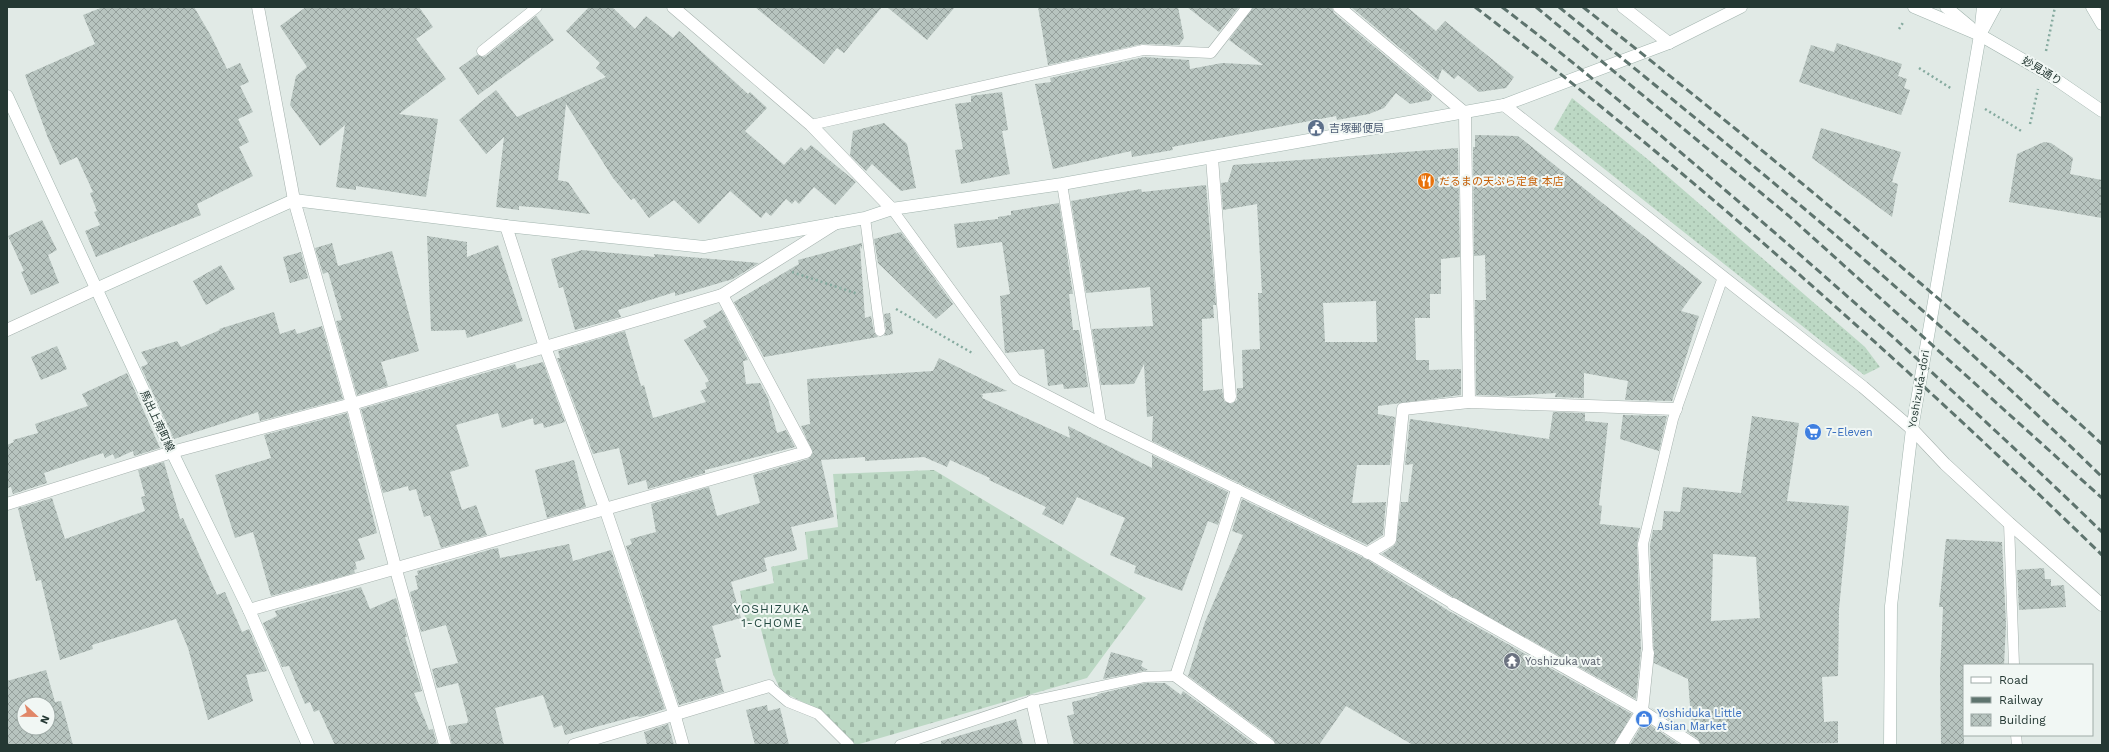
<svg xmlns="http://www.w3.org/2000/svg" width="2109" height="752" font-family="'Work Sans','Noto Sans JP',sans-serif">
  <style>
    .grass { fill: url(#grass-dots) }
    .cemetery { fill: url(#cemetery-stones) }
    .building { fill: url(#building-cross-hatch); fill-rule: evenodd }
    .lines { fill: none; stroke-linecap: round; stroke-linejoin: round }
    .lane-casing { stroke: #a5b1ad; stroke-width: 11 }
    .street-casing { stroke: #a5b1ad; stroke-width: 13 }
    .secondary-casing { stroke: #a2b4ae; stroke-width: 13 }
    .path { stroke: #85aa9f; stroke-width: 2.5; stroke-dasharray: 2 3; stroke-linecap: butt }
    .lane { stroke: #fff; stroke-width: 10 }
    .street { stroke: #fff; stroke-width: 12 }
    .secondary { stroke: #fff; stroke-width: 12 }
    .rail { stroke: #5e746e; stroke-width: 3; stroke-dasharray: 8 4; stroke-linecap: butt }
    .labels { text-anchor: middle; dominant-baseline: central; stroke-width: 4; stroke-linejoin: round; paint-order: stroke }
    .street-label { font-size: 11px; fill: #243833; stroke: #f1f7f4 }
    .service-label { font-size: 11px; fill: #4e5e75; stroke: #f1f7f4; text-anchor: start }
    .food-label { font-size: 11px; fill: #c56008; stroke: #f1f7f4; text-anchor: start }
    .shop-label { font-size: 11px; fill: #366cbe; stroke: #f1f7f4; text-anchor: start }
    .worship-label { font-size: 11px; fill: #5b616d; stroke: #f1f7f4; text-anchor: start }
    .neighbourhood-label { font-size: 12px; letter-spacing: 1px; fill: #22483f; stroke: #f1f7f4 }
  </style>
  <defs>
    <pattern id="grass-dots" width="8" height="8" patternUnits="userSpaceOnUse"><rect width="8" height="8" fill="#bcd8c4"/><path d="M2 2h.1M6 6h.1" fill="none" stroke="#a1baa9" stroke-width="1.8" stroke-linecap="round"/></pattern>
    <pattern id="cemetery-stones" width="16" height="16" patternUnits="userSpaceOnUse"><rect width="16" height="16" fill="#bcd8c4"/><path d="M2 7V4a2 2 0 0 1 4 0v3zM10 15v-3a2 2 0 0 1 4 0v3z" fill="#a1baa9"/></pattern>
    <pattern id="building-cross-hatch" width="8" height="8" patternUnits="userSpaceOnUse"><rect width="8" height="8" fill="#b7c4bf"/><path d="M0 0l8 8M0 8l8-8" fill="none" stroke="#95a09c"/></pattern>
  </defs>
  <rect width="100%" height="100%" fill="#e1eae6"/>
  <path class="grass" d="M1572 98 1651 162 1865 347 1880 367 1864 375 1554 129Z"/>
  <path class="cemetery" d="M934 470 1146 598 1087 678 856 745 822 712 781 691 773 674 759 622 746 623 740 591 774 583 771 567 808 559 805 532 838 527 833 474Z"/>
  <g class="building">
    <path d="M103 7H194L211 36 227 69 240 63 249 82 240 86 253 112 238 119 249 142 239 147 253 176 197 204 201 215 96 257 85 231 100 225 94 212 97 211 90 193 93 192 77 157 60 165 48 138 25 75 95 44 83 15Z"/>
    <path d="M306 7H419L433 27 416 39 446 79 399 114 438 119 426 197 356 186V190L336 187 345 125 320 146 290 105 296 76 307 67 280 26Z"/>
    <path d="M589 7H612L635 29 646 16 673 38 679 31 748 94 750 92 767 108 745 131 784 165 801 147 805 151 811 145 856 182 835 205 814 187 799 204 795 200 792 204 786 199 771 216 766 212 761 218 730 191 699 224 674 200 649 218 634 198 631 200 613 178 566 104 558 180 568 182 590 214 543 208 519 206V210L496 207 504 137 486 154 459 120 496 90 517 117 606 77 596 68 600 63 566 31Z"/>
    <path d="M755 7H882L844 53 837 48 824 64Z"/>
    <path d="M887 7H955L927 40Z"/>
    <path d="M1038 7H1178L1184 38 1179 45 1142 44 1048 65Z"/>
    <path d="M1187 7H1239L1219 32Z"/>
    <path d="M1253 7H1332L1334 13 1432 95 1430 100 1410 104 1396 93 1384 108 1369 114 1337 120 1336 116 1172 147 1173 150 1132 157 1131 151 1053 169 1035 84 1051 82 1050 78 1144 57 1189 60 1190 69 1222 63 1263 65 1229 40Z"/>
    <path d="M1351 7H1407L1436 31 1445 21 1514 77 1506 88 1479 92 1458 75 1454 79 1442 69 1438 80Z"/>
    <path d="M536 16 554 40 478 95 459 68 477 55 483 57 486 56Z"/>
    <path d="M1837 43 1902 64 1898 76 1907 79 1904 88 1910 90 1901 115 1799 82 1811 45 1834 52Z"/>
    <path d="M1002 92 1008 130 1002 131 1010 174 961 184 955 150 963 149 955 104 971 102V96Z"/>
    <path d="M884 123 907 144 916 188 901 191 872 164 866 171 850 155 853 131Z"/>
    <path d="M1821 128 1901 152 1892 182 1898 184 1892 217 1812 158Z"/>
    <path d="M1475 135 1518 136 1702 282 1681 311 1699 316 1672 401 1625 400 1628 381 1584 373V398L1555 397 1556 393 1510 396 1476 395 1475 300H1486L1485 255 1474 256 1473 147H1475Z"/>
    <path d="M2044 142 2051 143 2073 158 2070 174 2102 180V218L2009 202 2017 154Z"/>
    <path d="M1458 148 1460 257 1441 259V294H1430V318H1415L1416 360H1429V370L1461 369V395L1378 406V414L1395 417 1390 465H1357L1352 503 1386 502 1383 535 1367 545 1152 441 1153 416 1147 417 1144 364 1134 384 1101 385 1092 329 1153 326 1150 287 1086 293 1071 201 1141 189 1142 192 1206 185 1216 305H1213L1214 318 1202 319 1203 391 1222 389 1224 401 1231 404 1237 400V388H1243L1242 350 1260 349 1258 293H1262L1257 204 1223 210 1221 183 1228 182 1233 165ZM1376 301 1377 342H1325L1323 303Z"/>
    <path d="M1059 203 1073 294H1069L1073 330H1079L1088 387 1064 389 1063 384 1048 386 1044 349 1005 353 1000 296 1010 294 1002 242 957 248 954 224 998 219V217L1011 215V211Z"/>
    <path d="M42 220 57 250 48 255 59 283 31 295 21 272 24 271 8 236Z"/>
    <path d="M901 232 953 304 936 319 878 263 874 239Z"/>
    <path d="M427 236 467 242V257L498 245 523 321 467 338 465 330 431 331Z"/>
    <path d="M332 243 338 266 392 251 419 351 381 362 388 386 357 395 336 321 342 320 328 272 323 274 315 248Z"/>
    <path d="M862 243V249L860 246 865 318 871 316 874 332 878 337 764 357 734 302 799 264 798 260Z"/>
    <path d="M582 250 655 257 654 254 759 263 733 279 675 296V292L618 310 621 317 575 330 563 287 559 288 551 259Z"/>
    <path d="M301 252 308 278 290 283 283 257Z"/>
    <path d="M221 265 235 289 206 305 193 281Z"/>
    <path d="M722 310 748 360 743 361 746 384 760 383 768 398 777 433 786 430 795 447 705 470V473L648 489 646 480 628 485 619 448 593 454 557 358H560L558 351 625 331 641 386 644 385 653 418 706 402 700 391 707 388 705 383 709 381 684 340 707 327 703 321Z"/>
    <path d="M274 312 280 334 295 329 297 334 322 326 343 399 260 421 258 412 174 439 141 367 148 364 141 352 177 341 181 347 220 330 219 329Z"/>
    <path d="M890 313 893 334 884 336 886 330 884 314Z"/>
    <path d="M57 346 67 369 41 380 31 357Z"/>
    <path d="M939 358 1007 391 980 394 983 395 982 398 1070 438 1068 426 1152 468V455L1228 492 1218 525 1208 521 1182 591 1134 573 1136 566 1110 555 1125 518 1077 497 1063 525 1042 514 1046 507 989 480 990 478 950 460 947 467 924 457 865 461V457L821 460 834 517 791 527 797 550 764 558 767 571 731 582 741 618 712 626 721 657 715 659 724 692 679 705 626 546 632 544 630 539 656 532 651 504 709 487 717 516 760 503 753 475 808 459 813 453 801 426 810 424 807 379 933 371Z"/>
    <path d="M543 362 565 422 544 428 543 423 534 425 533 418 502 428 498 413 456 425 469 466 450 472 462 510 476 505 487 535 441 548 430 515 424 517 416 489 409 491 408 486 383 493 361 409 515 364 517 369Z"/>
    <path d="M127 373 160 448 134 456 133 451 115 459 113 454 105 458 103 453 44 473 47 483 13 494 11 487 7 488V445L14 442 13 440 38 433 35 424 88 406 82 394Z"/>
    <path d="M1553 412 1585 413V421L1608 423 1599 505 1602 506 1600 524 1640 528 1637 544 1641 650 1636 699 1453 597 1382 554 1396 544 1401 502H1408L1413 464 1405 465 1410 419 1549 439Z"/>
    <path d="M347 413 377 533 358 539 365 559 355 562 357 569 354 570 355 573 271 596 253 532 235 538 215 475 271 458 264 435Z"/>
    <path d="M1623 415 1667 416 1659 451 1620 439Z"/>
    <path d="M1752 416 1799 423 1787 501 1849 506 1839 609 1838 676 1822 677 1824 722 1838 721V743L1701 745 1698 739 1650 707 1692 732 1688 679 1654 663 1650 545 1653 530H1662L1664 511 1680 512 1683 487 1741 493ZM1713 554 1756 557 1760 618 1711 621Z"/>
    <path d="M574 460 586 507 547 518 535 470Z"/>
    <path d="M164 462 180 519 183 518 217 595 225 592 242 632 249 629 267 671 246 675 253 701 208 720 188 648 176 619 92 645 93 649 60 660 41 580 36 581 18 508 52 498 65 539 145 511 141 497 145 496 138 470Z"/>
    <path d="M1242 499 1368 560 1449 611 1632 714 1614 745H1413L1346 706 1319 745H1276L1273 739 1188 676 1205 622 1243 535 1232 531Z"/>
    <path d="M1946 539 2002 542 2006 624 2004 665H1964V745H1941L1940 674 1943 607H1939Z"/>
    <path d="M569 544 573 561 611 550 665 709 640 717 637 716 565 735 562 725 554 728 543 695 495 708 504 745H452L448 726 467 723 468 720 458 683 437 688 432 669 458 663 446 625 421 632 410 592 418 589 415 576 418 575 417 571 492 549 498 548 500 558Z"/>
    <path d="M2044 568 2045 579H2051V586L2064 585 2066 607 2019 610 2017 570Z"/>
    <path d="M361 587 370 609 396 598 407 637H405L422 691 414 693 429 730 433 729 437 745H335L319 710 314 712 310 702 305 704 289 666 282 667 263 623 277 616 275 611Z"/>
    <path d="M1111 652 1143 661 1141 666 1148 670 1103 679Z"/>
    <path d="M46 670 55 702 61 701 73 745H7V681ZM24 704H48V728H24Z"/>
    <path d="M1145 683H1165L1181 695 1183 691 1256 745H1074L1067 716 1074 714 1072 702 1097 696 1098 694Z"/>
    <path d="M767 705 768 711 780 708 789 745H755L746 710Z"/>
    <path d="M1016 719 1023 745H941V741Z"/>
    <path d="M1644 721 1680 745H1630Z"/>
    <path d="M668 724 674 745H647L644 732Z"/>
  </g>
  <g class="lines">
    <g class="lane-casing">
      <g id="lane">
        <path d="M482 51 537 7"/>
        <path d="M811 125 1143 50 1211 53 1247 7"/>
        <path d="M1062 184 1101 423"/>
        <path d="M892 209 1016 379 1101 423 1368 553 1453 604"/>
        <path d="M865 218 880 331"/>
        <path d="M2009 523 2014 665"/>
        <path d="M1648 653 1643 544 1673 419 1723 277"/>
        <path d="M769 686 788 702 818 714 849 745"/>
        <path d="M2016 735 2017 745"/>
        <path d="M900 745 1032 701 1144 677 1176 676"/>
      </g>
    </g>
    <g class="street-casing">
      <g id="street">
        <path d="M258 7 294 200 352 404 396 570 445 745"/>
        <path d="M673 7 811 125 892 209"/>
        <path d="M1339 7 1465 113 1469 402"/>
        <path d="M1623 7 1669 43"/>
        <path d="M1504 105 1863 387 1912 429 1945 464 2009 523 2102 605"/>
        <path d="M1212 158 1230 397"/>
        <path d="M506 226 545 347 605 508 674 713 683 745"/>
        <path d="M722 295 836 223"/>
        <path d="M7 330 96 289"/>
        <path d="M1237 490 1176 676 1269 745"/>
        <path d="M7 504 172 452 352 404 722 295 806 452C620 504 435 559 249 610"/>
        <path d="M1368 553 1390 540 1403 409 1469 402 1676 409"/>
        <path d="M1453 604 1642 711 1694 745"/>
        <path d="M1032 701 1042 745"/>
        <path d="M574 745 769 686"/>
        <path d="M1621 745 1642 711 1648 653"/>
      </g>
    </g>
    <g class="secondary-casing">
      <g id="secondary">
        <path d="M1914 7 1980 35 2051 76 2102 111"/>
        <path d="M1946 7 1970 27"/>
        <path d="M2092 7 2102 24"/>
        <path d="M1982 31 1995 7"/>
        <path d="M7 96 172 452 249 610 308 745"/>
        <path d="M96 289 294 200 506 226 704 247 865 218 892 209 1062 184 1504 105 1669 43 1741 7"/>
        <path d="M1890 745 1891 606 1912 429 1980 35 1983 7"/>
      </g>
    </g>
    <g class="path">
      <path d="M1899 29 1904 21"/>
      <path d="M2046 51 2055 7"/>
      <path d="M1919 68 1952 89"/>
      <path d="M1985 109 2023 132"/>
      <path d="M2030 124 2038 89"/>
      <path d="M792 272 858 294"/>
      <path d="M896 309 974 354"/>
    </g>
    <use href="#lane" class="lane"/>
    <use href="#street" class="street"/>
    <use href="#secondary" class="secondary"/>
    <g class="rail">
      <path d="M1475 7C1695 176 1903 362 2102 555"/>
      <path d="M1502 7C1578 65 1652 128 1725 190 1854 300 1980 414 2102 532"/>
      <path d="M1536 7 1789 216 2102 498"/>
      <path d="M1559 7C1745 158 1931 309 2102 477"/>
      <path d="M1583 7C1761 147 1935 291 2102 444"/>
    </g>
  </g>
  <defs>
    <g id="civic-disc" transform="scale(0.9)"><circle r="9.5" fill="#5c6f8a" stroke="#f1f7f4"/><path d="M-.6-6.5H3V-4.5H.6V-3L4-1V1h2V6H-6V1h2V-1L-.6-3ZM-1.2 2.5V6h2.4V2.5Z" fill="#fff"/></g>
    <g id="restaurant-disc" transform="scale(0.9)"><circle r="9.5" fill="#e8710a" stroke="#f1f7f4"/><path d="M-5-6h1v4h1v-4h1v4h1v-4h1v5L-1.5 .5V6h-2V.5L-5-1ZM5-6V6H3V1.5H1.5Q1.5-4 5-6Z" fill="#fff"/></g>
    <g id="supermarket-disc" transform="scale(0.9)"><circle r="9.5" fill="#3f7fe0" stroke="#f1f7f4"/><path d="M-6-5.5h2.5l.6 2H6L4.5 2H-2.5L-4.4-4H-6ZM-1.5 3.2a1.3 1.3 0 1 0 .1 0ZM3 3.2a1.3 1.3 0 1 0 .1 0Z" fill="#fff"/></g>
    <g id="temple-disc" transform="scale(0.9)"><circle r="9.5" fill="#6b7280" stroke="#f1f7f4"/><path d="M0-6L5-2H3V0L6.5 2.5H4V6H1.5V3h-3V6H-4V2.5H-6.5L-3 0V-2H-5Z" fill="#fff"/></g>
    <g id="shop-disc" transform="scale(0.9)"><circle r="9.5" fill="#3f7fe0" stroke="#f1f7f4"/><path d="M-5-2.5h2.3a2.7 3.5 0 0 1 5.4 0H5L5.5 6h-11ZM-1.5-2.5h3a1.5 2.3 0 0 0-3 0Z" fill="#fff"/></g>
  </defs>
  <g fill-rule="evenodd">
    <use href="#civic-disc" x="1316" y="128"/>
    <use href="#restaurant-disc" x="1426" y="181"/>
    <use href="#supermarket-disc" x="1813" y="432"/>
    <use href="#temple-disc" x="1512" y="661"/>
    <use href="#shop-disc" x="1644" y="719"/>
  </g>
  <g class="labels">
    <g class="street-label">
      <text transform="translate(2042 71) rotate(31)">妙見通り</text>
      <text transform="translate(1919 389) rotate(-80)">Yoshizuka-dori</text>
      <text transform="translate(157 421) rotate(65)">馬出上南町線</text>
    </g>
    <g class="service-label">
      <text x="1329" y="128">吉塚郵便局</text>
    </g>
    <g class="food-label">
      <text x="1439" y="181">だるまの天ぷら定食 本店</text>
    </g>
    <g class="shop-label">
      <text x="1826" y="432">7-Eleven</text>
      <text x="1657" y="713">Yoshiduka Little<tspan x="1657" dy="13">Asian Market</tspan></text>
    </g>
    <g class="worship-label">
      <text x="1525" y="661">Yoshizuka wat</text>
    </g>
    <g class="neighbourhood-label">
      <text x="772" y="609">YOSHIZUKA<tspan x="772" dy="14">1-CHOME</tspan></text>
    </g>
  </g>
  <rect width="2109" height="752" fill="none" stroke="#243833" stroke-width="16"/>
  <rect x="1963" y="664" width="130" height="72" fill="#f1f7f4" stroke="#9faba7"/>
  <rect x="1971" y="677" width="20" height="6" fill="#ffffff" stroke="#9faba7"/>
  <text x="1999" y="684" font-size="12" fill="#243833">Road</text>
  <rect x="1971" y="697" width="20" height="6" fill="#5e746e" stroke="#9faba7"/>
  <text x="1999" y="704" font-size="12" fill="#243833">Railway</text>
  <rect x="1971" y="714" width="20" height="12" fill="url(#building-cross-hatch)" stroke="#9faba7"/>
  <text x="1999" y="724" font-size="12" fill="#243833">Building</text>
  <g transform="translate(36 716) rotate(112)"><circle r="19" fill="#f1f7f4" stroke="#9faba7"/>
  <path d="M0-3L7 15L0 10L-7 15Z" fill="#e18768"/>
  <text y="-6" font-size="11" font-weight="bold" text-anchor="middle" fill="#243833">N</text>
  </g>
</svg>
